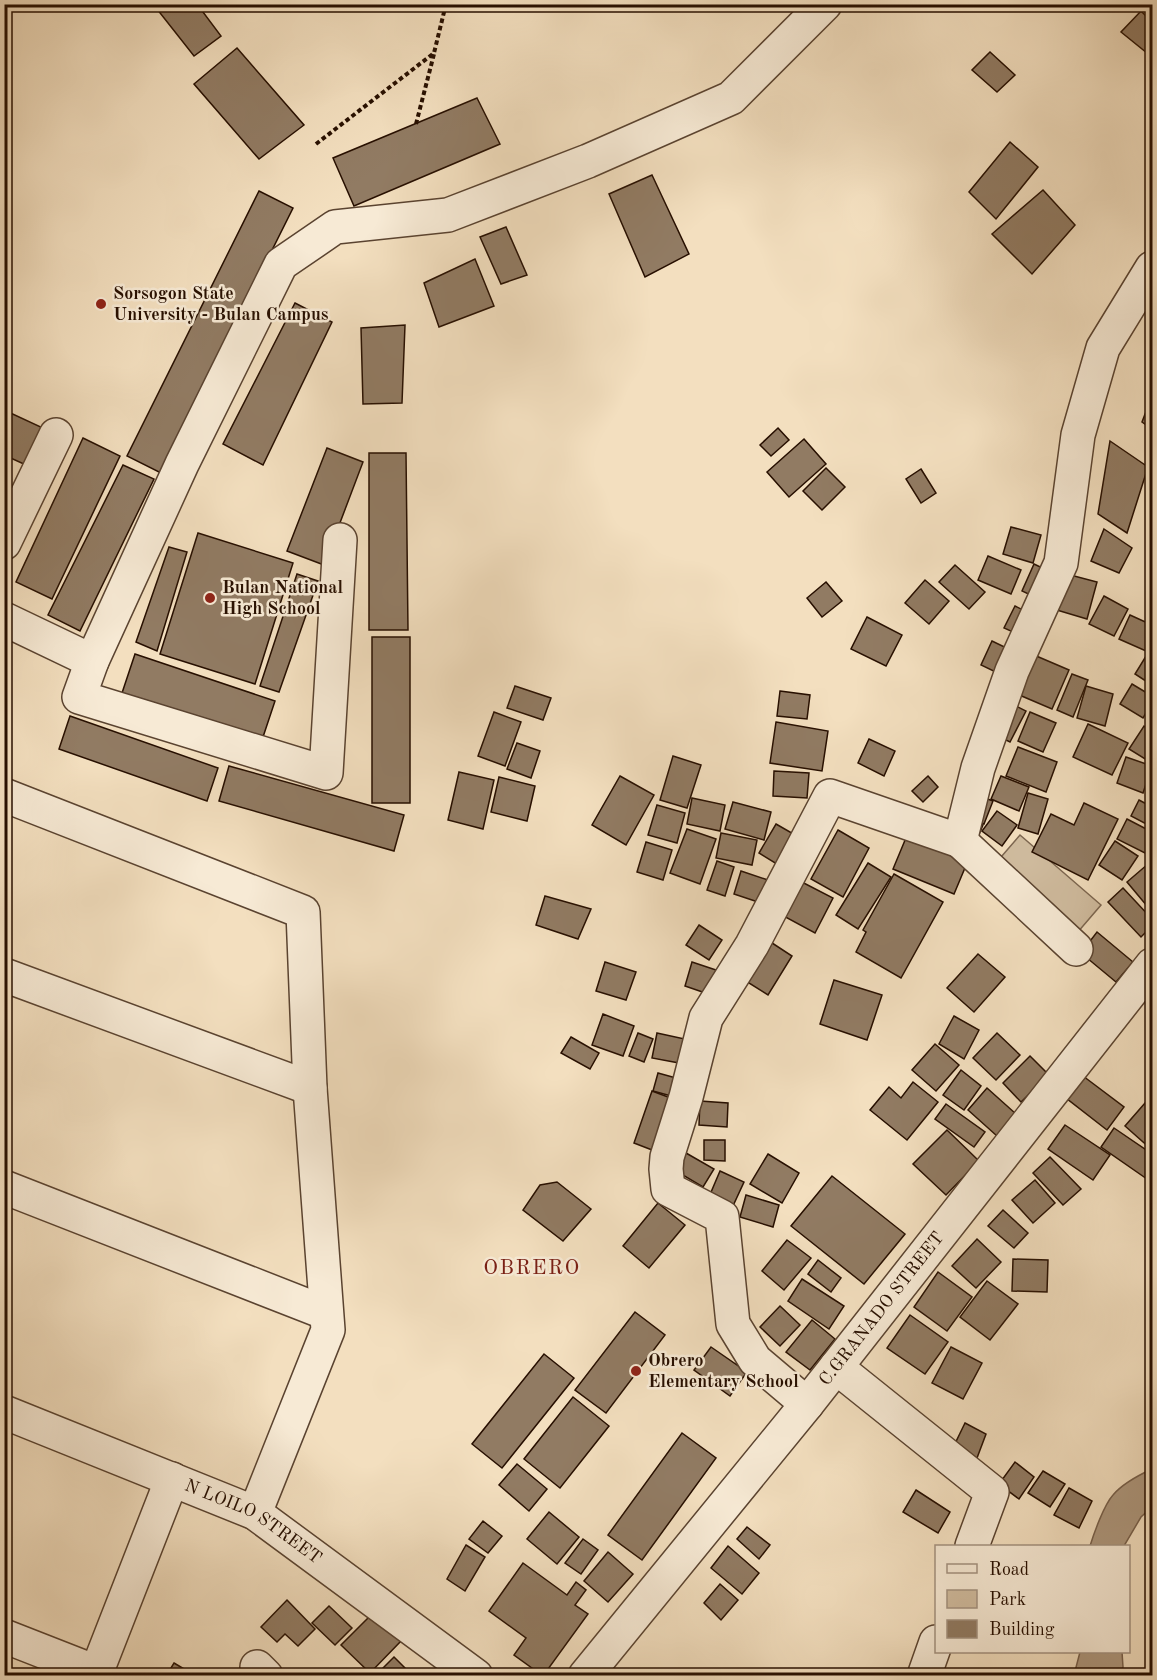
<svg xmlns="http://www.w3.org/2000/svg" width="1157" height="1680" font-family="'Old Standard TT',serif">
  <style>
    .green { fill: #d0bc9f; stroke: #7c6650; stroke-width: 1.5 }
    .water { fill: #ae987e; stroke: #78614c; stroke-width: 1.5 }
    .building { fill: #917b63; stroke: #270f00; stroke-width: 1.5 }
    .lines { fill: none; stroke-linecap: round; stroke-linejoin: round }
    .minor-casing { stroke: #5a4330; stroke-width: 36 }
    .path { stroke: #270f00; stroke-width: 4; stroke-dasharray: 4.5 3; stroke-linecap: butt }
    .minor { stroke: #f7ead5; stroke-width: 33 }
    .poi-dot { fill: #8f2418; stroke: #f7ead5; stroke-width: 2 }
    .labels { text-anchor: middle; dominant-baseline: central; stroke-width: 5; stroke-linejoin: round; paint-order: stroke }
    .poi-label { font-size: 18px; font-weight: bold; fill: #270f00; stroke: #f7ead5; text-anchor: start }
    .street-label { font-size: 18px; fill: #270f00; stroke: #f7ead5 }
    .quarter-label { font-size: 21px; letter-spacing: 1.5px; fill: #7a1f14; stroke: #f7ead5 }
  </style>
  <rect width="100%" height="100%" fill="#f3dfbf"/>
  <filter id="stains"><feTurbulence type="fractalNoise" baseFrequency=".00333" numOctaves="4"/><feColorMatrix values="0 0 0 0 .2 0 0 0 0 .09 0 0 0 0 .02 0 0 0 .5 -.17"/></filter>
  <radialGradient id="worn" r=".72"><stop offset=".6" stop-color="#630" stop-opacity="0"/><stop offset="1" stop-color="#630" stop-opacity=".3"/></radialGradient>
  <path class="green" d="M1020 835 1101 905 1071 940 989 871Z"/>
  <g class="water">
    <path d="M1152 1469V1507L1141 1517 1124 1546H1090C1094 1533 1104 1505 1113 1495 1123 1483 1139 1475 1152 1469Z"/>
    <path d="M1080 1652H1122L1123 1667 1121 1675H1074Z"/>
  </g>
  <g class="building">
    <path d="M153 4H197L221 36 194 56Z"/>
    <path d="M1141 11 1152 22V48L1147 53 1121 32Z"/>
    <path d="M237 48 304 125 259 159 194 84Z"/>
    <path d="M990 52 1015 75 997 92 972 70Z"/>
    <path d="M477 98 500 144 354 206 333 158Z"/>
    <path d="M1010 142 1038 167 996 219 969 192Z"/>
    <path d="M652 175 689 254 645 277 609 194Z"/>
    <path d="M1043 190 1075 225 1032 274 992 234Z"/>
    <path d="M259 191 293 208 161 473 127 456Z"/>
    <path d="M506 227 527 275 501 284 480 237Z"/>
    <path d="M475 259 494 306 439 327 424 283Z"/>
    <path d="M295 303 332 322 263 465 223 444Z"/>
    <path d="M405 325 402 403 363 404 361 328Z"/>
    <path d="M1152 396V429L1142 422Z"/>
    <path d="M4 410 43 428 26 465 4 455Z"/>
    <path d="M778 428 789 440 771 456 760 445Z"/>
    <path d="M83 438 120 456 52 599 16 582Z"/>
    <path d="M804 439 826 464 789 497 767 472Z"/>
    <path d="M1110 441 1148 467 1127 533 1098 514Z"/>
    <path d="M327 448 363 462 324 565 287 551Z"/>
    <path d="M369 453H406L408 630H369Z"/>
    <path d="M123 465 154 479 80 631 48 615Z"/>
    <path d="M826 468 845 487 822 510 803 491Z"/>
    <path d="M921 469 936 493 921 503 906 479Z"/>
    <path d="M1011 527 1041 535 1033 563 1003 554Z"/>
    <path d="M1104 529 1132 548 1119 573 1091 561Z"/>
    <path d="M198 533 293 563 255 684 160 654Z"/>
    <path d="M169 547 187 552 157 651 136 642Z"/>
    <path d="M988 556 1021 570 1011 594 978 580Z"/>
    <path d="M1034 564 1053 573 1041 600 1022 591Z"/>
    <path d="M955 565 985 592 969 609 939 582Z"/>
    <path d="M1059 572 1097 582 1087 619 1050 608Z"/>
    <path d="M297 574 318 581 279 692 260 686Z"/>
    <path d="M925 580 949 601 929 624 905 603Z"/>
    <path d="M826 582 842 601 822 617 807 598Z"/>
    <path d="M1104 596 1128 609 1114 636 1089 624Z"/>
    <path d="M1015 606 1035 616 1024 637 1004 628Z"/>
    <path d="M1130 615 1152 625V635L1146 651 1119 639Z"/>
    <path d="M867 617 902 635 886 666 851 649Z"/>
    <rect x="372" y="637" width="38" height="166"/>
    <path d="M992 641 1017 653 1006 677 981 665Z"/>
    <path d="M1151 648 1152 649V685L1135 674Z"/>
    <path d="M135 654 275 701 260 746 120 699Z"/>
    <path d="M1034 655 1069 670 1052 709 1017 694Z"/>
    <path d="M1072 674 1088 680 1073 717 1057 710Z"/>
    <path d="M1132 684 1152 696V702L1143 718 1120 704Z"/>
    <path d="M515 686 551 698 543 720 507 708Z"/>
    <path d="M1086 686 1113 694 1105 726 1077 718Z"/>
    <path d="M780 691 810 695 807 719 777 716Z"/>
    <path d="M1012 704 1026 711 1010 742 996 735Z"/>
    <path d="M494 712 521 722 505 766 478 756Z"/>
    <path d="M1030 712 1056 723 1043 752 1018 741Z"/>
    <path d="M70 716 218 768 207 801 59 749Z"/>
    <path d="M776 722 828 731 822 771 770 763Z"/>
    <path d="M1088 724 1128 743 1112 775 1073 757Z"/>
    <path d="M1144 726 1152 732V758L1150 762 1129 749Z"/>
    <path d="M869 739 895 751 884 776 858 763Z"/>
    <path d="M517 743 540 751 531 778 507 769Z"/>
    <path d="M1018 747 1057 762 1046 792 1006 776Z"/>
    <path d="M673 756 701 765 687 808 660 800Z"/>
    <path d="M1126 757 1152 766 1143 793 1117 783Z"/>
    <path d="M229 766 404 815 394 851 219 801Z"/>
    <path d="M774 771 809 773 807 798 773 796Z"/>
    <path d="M459 772 494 780 483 829 448 820Z"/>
    <path d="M620 776 654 795 626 845 592 825Z"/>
    <path d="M928 776 938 787 923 802 912 791Z"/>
    <path d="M1001 776 1029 787 1019 811 991 799Z"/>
    <path d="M499 777 535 786 527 821 491 812Z"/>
    <path d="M1028 793 1048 799 1038 834 1018 828Z"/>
    <path d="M977 795 993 801 984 824 968 817Z"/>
    <path d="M692 798 725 805 720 831 687 824Z"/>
    <path d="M1139 800 1152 807V827L1131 816Z"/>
    <path d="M733 802 771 812 764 840 725 829Z"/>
    <path d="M1084 803 1118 819 1088 880 1032 852 1051 814 1074 825Z"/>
    <path d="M657 805 685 813 677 843 648 835Z"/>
    <path d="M997 811 1017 825 1002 846 982 831Z"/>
    <path d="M952 812 983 825 954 894 893 869 913 821 943 834Z"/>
    <path d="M1127 819 1152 832V839L1145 853 1117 839Z"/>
    <path d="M776 824 797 836 780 866 759 853Z"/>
    <path d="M687 829 716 839 700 884 670 873Z"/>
    <path d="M838 830 869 848 843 897 811 879Z"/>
    <path d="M721 833 757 840 752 865 716 858Z"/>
    <path d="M1115 841 1138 856 1122 880 1099 865Z"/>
    <path d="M646 842 672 850 663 880 637 872Z"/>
    <path d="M717 861 734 867 725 896 707 890Z"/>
    <path d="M868 863 891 877 858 929 836 915Z"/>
    <path d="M1148 864 1152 869V912L1127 882Z"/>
    <path d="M741 871 768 880 761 903 734 894Z"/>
    <path d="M894 874 943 902 901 978 856 952 866 932 863 930Z"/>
    <path d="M796 879 833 898 815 933 778 913Z"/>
    <path d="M1123 888 1152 919V926L1141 937 1108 902Z"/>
    <path d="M545 896 591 909 578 939 536 925Z"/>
    <path d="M699 925 722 940 709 960 686 945Z"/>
    <path d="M1097 932 1133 962 1116 982 1081 953Z"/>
    <path d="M766 939 792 956 768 995 741 978Z"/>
    <path d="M978 954 1005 977 974 1012 947 988Z"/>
    <path d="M605 962 636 972 626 1000 596 991Z"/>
    <path d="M692 962 725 973 717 997 685 986Z"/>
    <path d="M834 980 882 995 867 1040 820 1024Z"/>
    <path d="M603 1014 634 1026 623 1056 592 1045Z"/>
    <path d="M954 1016 979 1030 964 1059 939 1044Z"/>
    <path d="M638 1033 653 1039 644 1062 629 1056Z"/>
    <path d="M657 1033 694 1041 690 1065 652 1058Z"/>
    <path d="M997 1033 1020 1055 996 1080 973 1058Z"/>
    <path d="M571 1037 599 1053 590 1069 561 1053Z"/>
    <path d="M935 1044 959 1065 936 1091 912 1070Z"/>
    <path d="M1030 1056 1049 1075 1021 1102 1003 1083Z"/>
    <path d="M961 1070 981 1086 964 1110 943 1095Z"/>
    <path d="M658 1073 687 1081 682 1099 653 1091Z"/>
    <path d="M1083 1076 1124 1107 1107 1130 1066 1098Z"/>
    <path d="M913 1082 938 1102 907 1140 870 1110 889 1087 901 1098Z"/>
    <path d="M987 1088 1016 1114 997 1136 968 1110Z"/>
    <path d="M652 1091 684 1103 665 1155 634 1143Z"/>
    <path d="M1152 1095V1147L1151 1149 1125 1126Z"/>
    <path d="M700 1101 728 1103 727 1127 699 1125Z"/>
    <path d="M946 1104 985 1132 974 1147 935 1119Z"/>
    <path d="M1065 1125 1110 1155 1093 1180 1048 1149Z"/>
    <path d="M1114 1128 1152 1154V1171L1147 1179 1101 1147Z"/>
    <path d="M947 1130 979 1161 946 1195 913 1164Z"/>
    <path d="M704 1140H725V1161L704 1160Z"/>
    <path d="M686 1153 714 1169 703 1187 676 1171Z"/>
    <path d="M768 1154 799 1173 782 1203 750 1184Z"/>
    <path d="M1050 1157 1081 1189 1063 1205 1033 1173Z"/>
    <path d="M720 1171 744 1182 732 1208 709 1197Z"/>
    <path d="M832 1176 905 1234 864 1284 791 1226Z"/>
    <path d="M1035 1180 1055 1203 1033 1223 1012 1200Z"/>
    <path d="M557 1182 591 1209 563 1241 523 1210 540 1185Z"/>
    <path d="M746 1195 779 1205 773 1227 740 1217Z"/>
    <path d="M658 1203 685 1225 649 1268 623 1246Z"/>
    <path d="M1003 1210 1028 1233 1014 1248 988 1226Z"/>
    <path d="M977 1239 1001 1262 976 1288 952 1266Z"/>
    <path d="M787 1240 811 1258 784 1290 762 1271Z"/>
    <path d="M1013 1259 1048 1260 1047 1292 1012 1291Z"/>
    <path d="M818 1260 841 1278 831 1292 808 1274Z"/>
    <path d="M938 1272 972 1297 947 1331 914 1307Z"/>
    <path d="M802 1279 844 1306 829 1329 788 1301Z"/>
    <path d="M987 1281 1018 1304 990 1340 960 1317Z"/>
    <path d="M780 1306 800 1325 780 1346 760 1327Z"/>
    <path d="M635 1312 665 1335 606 1413 575 1390Z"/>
    <path d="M910 1315 948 1342 925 1374 887 1348Z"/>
    <path d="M812 1320 835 1339 810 1370 786 1352Z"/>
    <path d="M711 1347 747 1372 730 1396 694 1370Z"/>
    <path d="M951 1347 982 1363 963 1399 932 1383Z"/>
    <path d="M544 1354 574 1378 502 1468 472 1444Z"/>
    <path d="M573 1397 609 1426 560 1488 524 1459Z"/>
    <path d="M965 1423 986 1434 974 1466 950 1454Z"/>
    <path d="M682 1433 716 1458 642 1560 608 1535Z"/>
    <path d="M1015 1462 1034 1477 1019 1499 999 1484Z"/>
    <path d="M517 1464 547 1489 529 1511 499 1485Z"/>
    <path d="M1043 1471 1065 1484 1050 1507 1028 1493Z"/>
    <path d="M1069 1488 1092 1501 1079 1528 1054 1515Z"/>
    <path d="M916 1490 950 1512 938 1533 903 1512Z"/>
    <path d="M549 1512 579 1537 557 1564 527 1539Z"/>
    <path d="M483 1521 502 1536 488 1553 469 1539Z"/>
    <path d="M747 1527 770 1545 759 1559 737 1539Z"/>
    <path d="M583 1539 598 1550 581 1574 565 1563Z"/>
    <path d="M466 1545 485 1557 465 1591 447 1579Z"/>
    <path d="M728 1546 759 1573 742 1594 711 1568Z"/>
    <path d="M608 1552 633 1574 608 1602 584 1581Z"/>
    <path d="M523 1563 567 1595 576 1582 586 1590 575 1605 588 1614 543 1676 514 1655 526 1638 489 1611Z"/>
    <path d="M720 1584 738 1600 721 1620 704 1603Z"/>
    <path d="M287 1600 315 1629 298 1646 285 1634 277 1642 261 1627Z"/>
    <path d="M329 1606 352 1628 335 1645 312 1623Z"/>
    <path d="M372 1614 401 1641 370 1673 341 1645Z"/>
    <path d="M394 1657 413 1676 376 1675Z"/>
    <path d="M174 1663 196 1676H166Z"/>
  </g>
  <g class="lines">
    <g class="minor-casing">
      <g id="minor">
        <path d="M340 540 326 773 79 697 92 661 182 464 281 264 335 227 448 215 588 161 731 98 825 4"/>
        <path d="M4 543 56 435"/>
        <path d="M4 619 92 661"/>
        <path d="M4 795 303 912 310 1088 328 1330 255 1513"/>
        <path d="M960 841 1076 949"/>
        <path d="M4 975 310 1088"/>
        <path d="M4 1187 326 1313"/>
        <path d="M836 1367 992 1492 972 1546"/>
        <path d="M807 1404 755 1360 733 1324 722 1217 668 1189 666 1169 667 1157 686 1097 706 1018 752 945 830 796 960 841 978 768 1012 671 1061 563 1078 435 1103 348 1152 268"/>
        <path id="s1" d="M4 1412 255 1513 476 1676"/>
        <path d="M4 1636 96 1672"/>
        <path d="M257 1667 266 1676"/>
        <path d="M95 1676 172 1479"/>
        <path id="s2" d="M585 1676 807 1404 1152 965"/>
        <path d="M924 1676 936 1642"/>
      </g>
    </g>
    <g class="path">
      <path d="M416 124 434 54"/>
      <path d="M316 144 434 53 446 4"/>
    </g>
    <use href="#minor" class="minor"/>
  </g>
  <g class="poi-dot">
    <circle cx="101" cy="304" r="6"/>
    <circle cx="210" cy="598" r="6"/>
    <circle cx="636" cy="1371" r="6"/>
  </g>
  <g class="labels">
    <g class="poi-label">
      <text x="113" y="294">Sorsogon State<tspan x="113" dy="21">University - Bulan Campus</tspan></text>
      <text x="222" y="588">Bulan National<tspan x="222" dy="21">High School</tspan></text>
      <text x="648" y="1361">Obrero<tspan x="648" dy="21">Elementary School</tspan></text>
    </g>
    <g class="street-label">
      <text stroke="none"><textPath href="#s2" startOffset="472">C.GRANADO STREET</textPath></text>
      <text stroke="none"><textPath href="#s1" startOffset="273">N LOILO STREET</textPath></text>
    </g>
    <g class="quarter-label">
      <text x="532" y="1268">OBRERO</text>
    </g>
  </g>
  <rect width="1157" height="1680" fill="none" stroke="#f3dfbf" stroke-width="24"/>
  <rect x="6" y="6" width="1145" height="1668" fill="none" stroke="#270f00" stroke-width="3"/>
  <rect x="12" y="12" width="1133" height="1656" fill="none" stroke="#270f00" stroke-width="1.5"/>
  <rect x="935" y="1545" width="195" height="108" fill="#f7ead5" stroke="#a49280" stroke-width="1.5"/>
  <rect x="947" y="1564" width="30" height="9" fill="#f7ead5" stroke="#a49280" stroke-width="1.5"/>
  <text x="989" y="1575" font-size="18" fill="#270f00">Road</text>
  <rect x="947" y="1590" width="30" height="18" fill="#d0bc9f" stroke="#a49280" stroke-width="1.5"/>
  <text x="989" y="1605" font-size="18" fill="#270f00">Park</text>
  <rect x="947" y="1620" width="30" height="18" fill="#917b63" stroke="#a49280" stroke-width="1.5"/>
  <text x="989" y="1635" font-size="18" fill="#270f00">Building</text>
  <rect width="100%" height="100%" filter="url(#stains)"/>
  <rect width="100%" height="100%" fill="url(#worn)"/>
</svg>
